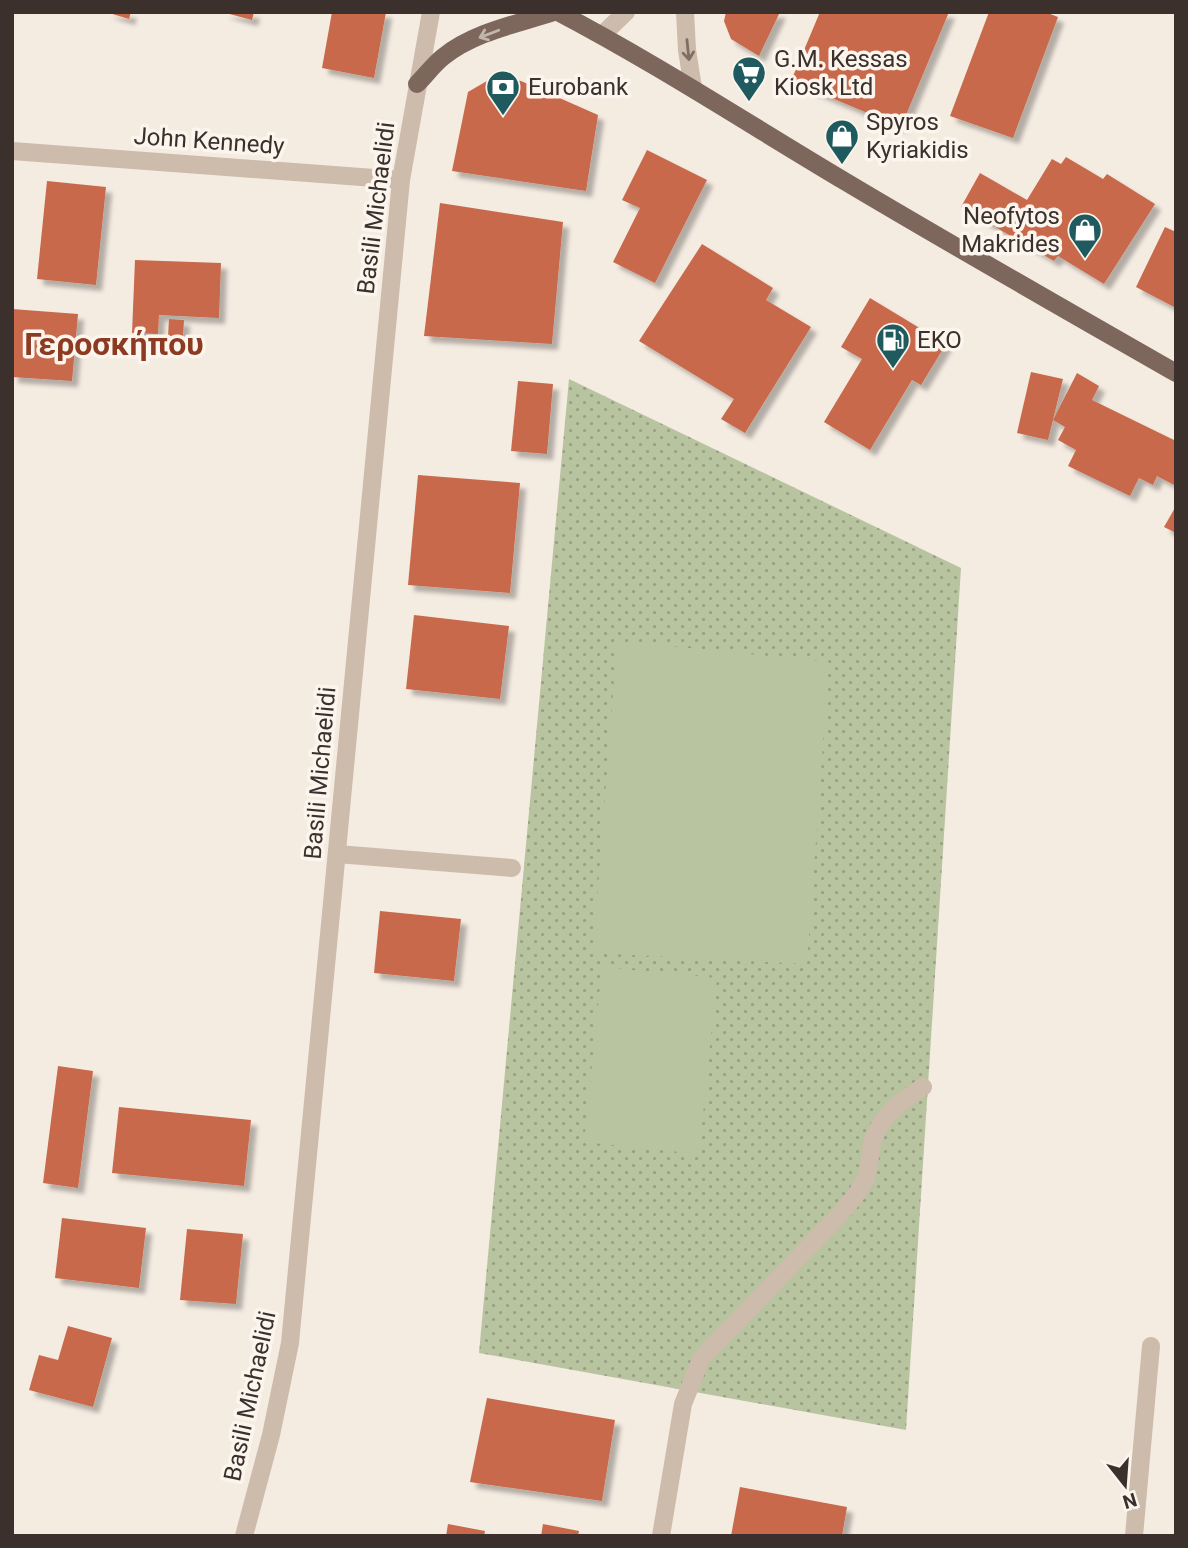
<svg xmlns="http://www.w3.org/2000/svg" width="1188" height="1548" font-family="Roboto,sans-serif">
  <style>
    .park { fill: url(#park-dots) }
    .garden { fill: #b8c4a0 }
    .building { fill: #c8694b; filter: url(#shadow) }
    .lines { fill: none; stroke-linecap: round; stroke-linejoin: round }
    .service { stroke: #cdbbac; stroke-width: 18 }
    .minor { stroke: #cdbbac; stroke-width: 18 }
    .tertiary { stroke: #cdbbac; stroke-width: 18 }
    .primary { stroke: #7d675c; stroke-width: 18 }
    .oneway { stroke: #c2b5ac }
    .oneway2 { stroke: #7d6f65 }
    .labels { text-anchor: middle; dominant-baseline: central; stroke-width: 7; stroke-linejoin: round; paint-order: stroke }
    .poi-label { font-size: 24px; fill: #3b302b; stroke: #fbf5ee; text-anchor: start }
    .street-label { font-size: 24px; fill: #3b302b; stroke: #fbf5ee }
    .district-label { font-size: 32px; font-weight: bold; fill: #8c3b22; stroke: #fbf5ee }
  </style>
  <defs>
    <pattern id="park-dots" width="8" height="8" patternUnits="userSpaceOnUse" patternTransform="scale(1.75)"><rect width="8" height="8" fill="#b8c4a0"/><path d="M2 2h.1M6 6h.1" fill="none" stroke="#97a083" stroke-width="1.8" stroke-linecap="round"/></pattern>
    <filter id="shadow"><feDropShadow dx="6" dy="6" stdDeviation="2" flood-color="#0004"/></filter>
  </defs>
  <rect width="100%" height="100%" fill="#f4ebe1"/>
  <path class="park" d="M569 379 961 568 906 1430 479 1353Z"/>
  <g class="garden">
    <path d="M617 641 829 662 807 964 593 953Z"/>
    <path d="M602 967 717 978 699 1154 584 1142Z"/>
  </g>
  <g class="building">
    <path d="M106 12H131L129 19Z"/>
    <path d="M222 12H254L252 20Z"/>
    <path d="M332 12H386L374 78 322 68Z"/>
    <path d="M726 12H780L759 56 731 39 724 21Z"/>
    <path d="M820 12H949L901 127 791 81Z"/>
    <path d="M989 12H1045L1058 17 1013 138 950 116Z"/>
    <path d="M492 78 521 81 598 115 586 191 452 171 468 92Z"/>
    <path d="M647 150 707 180 655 283 613 262 640 208 622 200Z"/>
    <path d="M1066 157 1103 179 1107 174 1155 204 1104 284 1058 256 1054 261 961 207 980 173 1027 200 1052 159 1061 164Z"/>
    <path d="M47 181 106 187 96 285 37 279Z"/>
    <path d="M440 203 563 222 552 344 424 336Z"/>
    <path d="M1165 227 1176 232V308L1136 287Z"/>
    <path d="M702 244 773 288 766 300 811 327 745 433 721 419 734 399 639 341Z"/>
    <path d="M135 260 221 263 219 318 159 315 158 334 132 333Z"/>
    <path d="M870 298 946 344 921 385 912 380 870 450 824 422 862 359 841 347Z"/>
    <path d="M12 309 78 314 72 381 12 377Z"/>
    <path d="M169 319 184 320 183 336H168Z"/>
    <path d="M1031 372 1063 379 1048 440 1017 433Z"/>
    <path d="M1077 373 1099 386 1092 400 1176 441V486L1157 476 1153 485 1139 478 1130 496 1068 466 1076 450 1058 440 1065 427 1053 420Z"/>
    <path d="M518 381 553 384 547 454 511 451Z"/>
    <path d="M418 475 520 483 510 593 408 585Z"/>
    <path d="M1176 506V533L1164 527Z"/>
    <path d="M414 615 509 626 500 699 406 689Z"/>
    <path d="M380 911 461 919 454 981 374 973Z"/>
    <path d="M58 1066 93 1071 78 1188 43 1183Z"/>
    <path d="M119 1107 251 1120 244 1186 112 1173Z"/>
    <path d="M62 1218 146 1228 139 1288 55 1278Z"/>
    <path d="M187 1229 243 1234 236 1304 180 1300Z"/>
    <path d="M68 1326 112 1338 93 1407 29 1390 39 1355 58 1360Z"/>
    <path d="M487 1398 615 1420 602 1501 470 1482Z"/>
    <path d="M740 1487 847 1507 842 1536H731Z"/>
    <path d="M448 1524 485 1531 484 1536H446Z"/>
    <path d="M543 1524 579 1531 578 1536H541Z"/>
  </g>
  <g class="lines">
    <path class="service" d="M337 854 512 868"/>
    <g class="minor">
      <path d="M12 151 401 180"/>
      <path d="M244 1536 271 1435 290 1343 401 180 431 12"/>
      <path d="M661 1536 683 1404 701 1359 844 1210C851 1201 859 1192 864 1182 870 1170 869 1157 872 1144 879 1117 901 1101 923 1087"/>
      <path d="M1134 1536 1151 1346"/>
    </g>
    <g class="tertiary">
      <path d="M685 12 687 50 693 88"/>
      <path d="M602 35 626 12"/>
    </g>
    <g class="primary">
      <path d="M558 12C657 64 750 125 846 182 955 247 1066 310 1176 373"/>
      <path d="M417 84C426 75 434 64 443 57 474 32 517 24 554 12"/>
    </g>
  </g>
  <defs><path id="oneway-shaft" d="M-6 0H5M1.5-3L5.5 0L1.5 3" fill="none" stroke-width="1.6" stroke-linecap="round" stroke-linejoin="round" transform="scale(1.75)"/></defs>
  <use class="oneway" href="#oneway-shaft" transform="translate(489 34) rotate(159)"/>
  <use class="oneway2" href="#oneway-shaft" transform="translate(688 50) rotate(84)"/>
  <defs>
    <g id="supermarket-pin" transform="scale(1.75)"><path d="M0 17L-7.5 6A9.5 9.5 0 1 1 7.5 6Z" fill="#1f5a5e" stroke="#fbf5ee"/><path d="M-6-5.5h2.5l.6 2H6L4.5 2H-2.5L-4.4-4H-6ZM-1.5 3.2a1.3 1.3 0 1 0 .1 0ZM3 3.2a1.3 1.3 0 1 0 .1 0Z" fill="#fff"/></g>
    <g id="bank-pin" transform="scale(1.75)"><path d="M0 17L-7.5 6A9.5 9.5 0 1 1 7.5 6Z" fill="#1f5a5e" stroke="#fbf5ee"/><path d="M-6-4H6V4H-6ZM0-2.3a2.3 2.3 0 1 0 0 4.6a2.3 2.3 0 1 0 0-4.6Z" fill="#fff"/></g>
    <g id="shop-pin" transform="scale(1.75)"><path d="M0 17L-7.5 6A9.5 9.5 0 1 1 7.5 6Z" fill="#1f5a5e" stroke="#fbf5ee"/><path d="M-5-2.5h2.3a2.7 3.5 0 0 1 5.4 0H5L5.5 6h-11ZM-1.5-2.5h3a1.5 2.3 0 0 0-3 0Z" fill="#fff"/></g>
    <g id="fuel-pin" transform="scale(1.75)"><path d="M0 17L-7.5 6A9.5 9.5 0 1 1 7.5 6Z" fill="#1f5a5e" stroke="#fbf5ee"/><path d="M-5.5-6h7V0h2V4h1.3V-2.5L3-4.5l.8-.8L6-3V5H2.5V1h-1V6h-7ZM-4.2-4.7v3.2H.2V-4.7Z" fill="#fff"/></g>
  </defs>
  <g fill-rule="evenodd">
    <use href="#supermarket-pin" x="749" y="73"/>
    <use href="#bank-pin" x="503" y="87"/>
    <use href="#shop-pin" x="842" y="136"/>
    <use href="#shop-pin" x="1085" y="230"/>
    <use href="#fuel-pin" x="893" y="340"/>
  </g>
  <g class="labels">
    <g class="poi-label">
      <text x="774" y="59">G.M. Kessas<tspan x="774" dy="28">Kiosk Ltd</tspan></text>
      <text x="528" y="87">Eurobank</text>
      <text x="866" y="122">Spyros<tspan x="866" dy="28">Kyriakidis</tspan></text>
      <text x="1060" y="216" text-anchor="end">Neofytos<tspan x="1060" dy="28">Makrides</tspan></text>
      <text x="917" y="340">EKO</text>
    </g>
    <g class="street-label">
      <text transform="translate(209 141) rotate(4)">John Kennedy</text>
      <text transform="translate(376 208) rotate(-83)">Basili Michaelidi</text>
      <text transform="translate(320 773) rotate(-85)">Basili Michaelidi</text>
      <text transform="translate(250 1396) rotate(-78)">Basili Michaelidi</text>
    </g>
    <g class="district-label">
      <text x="114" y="344">Γεροσκήπου</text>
    </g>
  </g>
  <rect width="1188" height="1548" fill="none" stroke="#3b302b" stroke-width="28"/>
  <g transform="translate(1125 1485) rotate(163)" stroke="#fbf5ee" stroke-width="5" paint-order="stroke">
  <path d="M0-5L12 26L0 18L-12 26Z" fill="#3b302b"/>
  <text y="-10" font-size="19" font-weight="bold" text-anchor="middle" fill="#3b302b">N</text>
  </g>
</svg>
